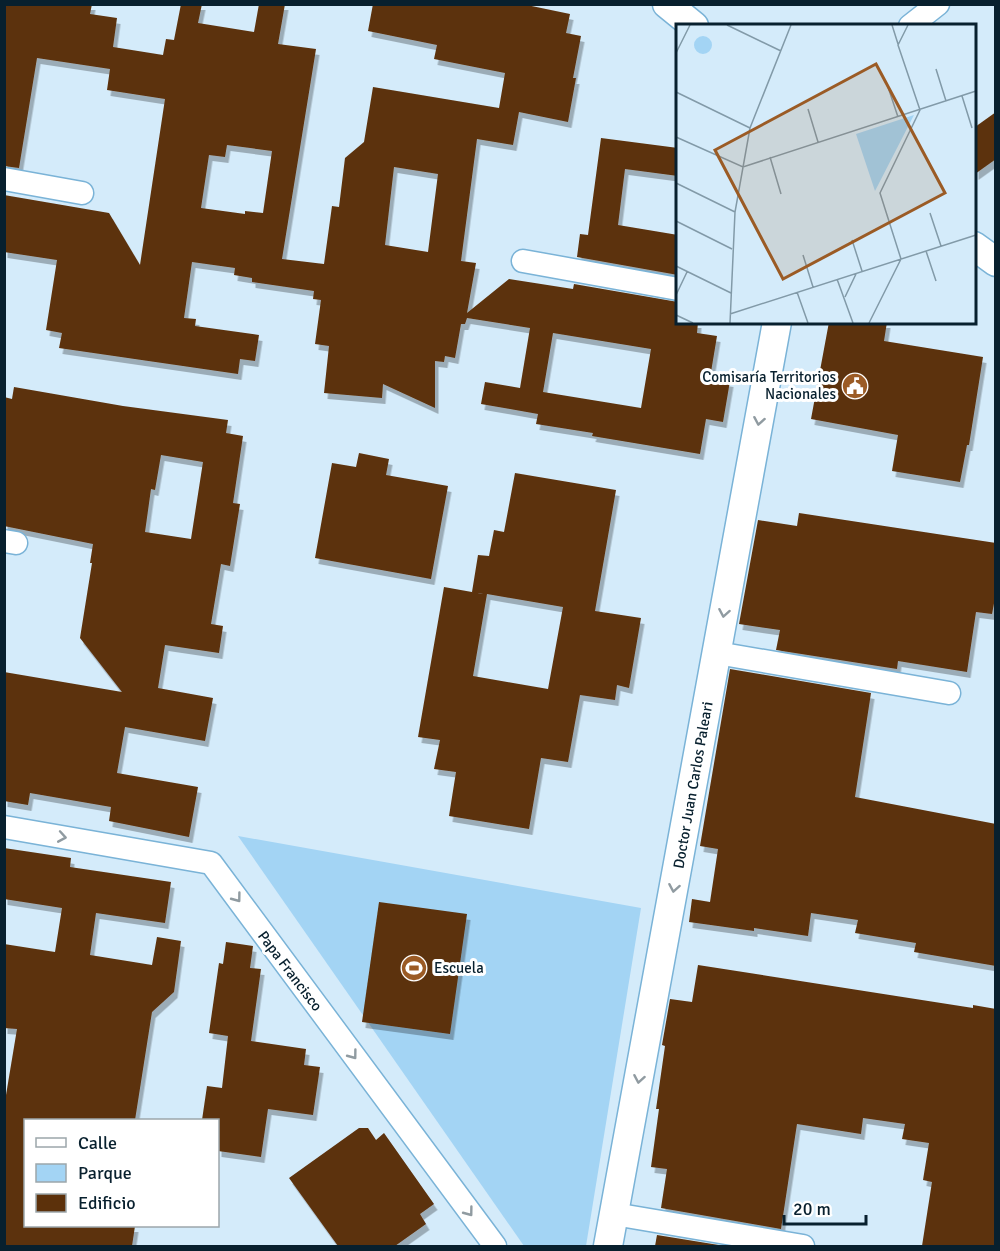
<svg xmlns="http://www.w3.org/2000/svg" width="1000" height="1251" font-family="Signika,sans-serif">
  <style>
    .green { fill: #a3d4f4 }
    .building { fill: #5c310b; fill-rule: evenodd; filter: url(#shadow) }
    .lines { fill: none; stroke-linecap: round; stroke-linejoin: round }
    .minor-casing { stroke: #7ab3d7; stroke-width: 25 }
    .tertiary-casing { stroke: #7ab3d7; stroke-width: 31 }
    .minor { stroke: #fff; stroke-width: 22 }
    .tertiary { stroke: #fff; stroke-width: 28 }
    .oneway { stroke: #909ba1 }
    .labels { text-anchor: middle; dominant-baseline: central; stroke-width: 6; stroke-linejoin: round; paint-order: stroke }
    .poi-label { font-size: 15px; fill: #08202e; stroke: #fff; text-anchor: end }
    .street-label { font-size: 15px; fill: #08202e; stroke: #fff }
    .inset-road { fill: none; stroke: #829aa8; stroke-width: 1.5 }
    .view { fill: #9b5b25; fill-opacity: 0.15; stroke: #9b5b25; stroke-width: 3 }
    .inset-edge { fill: none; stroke: #08202e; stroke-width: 3 }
  </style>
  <defs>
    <filter id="shadow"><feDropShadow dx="3.5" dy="6" stdDeviation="0" flood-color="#0004"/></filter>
  </defs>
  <rect width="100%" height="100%" fill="#d4ebfa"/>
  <path class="green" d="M238 836 641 908 586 1246H524Z"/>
  <g class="building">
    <path d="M4 4H92L90 14 117 18 113 47 163 55 166 39 174 40 181 4H202L198 23 254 32 259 4H285L278 44 316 49 282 259 324 264 332 206 339 207 345 158 364 142 373 87 499 108 505 73 434 59 437 45 368 31 373 4H522L570 14 566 33 581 36 573 78H576L568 122 519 112 513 145 477 139 461 261 476 263 467 313 509 279 573 289 574 284 678 302V322H698L697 333 717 336 710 378 730 381 723 422 706 419 700 454 592 436 593 433 536 424 538 414 481 404 485 382 520 388 530 328 467 318 465 324H461L455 358 445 356 444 362 435 361V408L383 384 382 398 324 393 329 346 315 344 321 300 313 299 314 291 252 282V278L234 275 235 268 192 262 184 318 196 319 195 326 259 335 255 361 240 359 238 374 59 348 62 333 46 330 57 260 4 252V195L109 213 140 265 165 99 107 90 110 69 37 58 19 168 4 166ZM227 145 272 151 263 213 245 211V214L201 208 209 155 225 157ZM394 167 438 174 428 252 385 245ZM553 333 651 349 641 408 543 392Z"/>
    <path d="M996 112V159L975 174V127Z"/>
    <path d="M601 138 678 148V176L625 169 618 225 678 235V275L577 257 580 234 588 235Z"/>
    <path d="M829 322H887L884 341 983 357 969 445H967L960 482 892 471 898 435 811 419Z"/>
    <path d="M14 387 123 406 228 420 226 433 243 436 233 503 240 504 230 566 221 564 211 624 223 626 219 653 165 645 158 688 213 698 205 741 125 727 117 773 198 787 189 837 109 821 111 807 30 793 28 805 4 801V672L122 692 80 638 92 563H90L93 544 4 526V397L12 399ZM161 455 203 462 191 539 145 532 151 489 155 490Z"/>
    <path d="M359 453 389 459 386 475 448 486 431 579 315 558 332 463 356 467Z"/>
    <path d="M515 473 616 490 595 611 641 618 629 688 617 685 615 700 580 695 568 762 541 758 529 829 449 816 456 772 434 769 440 740 418 737 444 587 483 594 472 592 478 555 489 556 494 530 504 532ZM487 594 563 607 548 689 473 676Z"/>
    <path d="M799 513 996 543V593L992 614 976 612 967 672 898 661 897 669 776 650 780 630 739 624 758 520 797 526Z"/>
    <path d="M730 669 871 693 855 797 996 824V966L914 952 916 943 855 933 858 920 811 913 808 936 754 928V931L689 922 692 899 710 902 718 849 700 846Z"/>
    <path d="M4 848 71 858 70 867 171 882 165 923 96 913 90 955 152 965 157 937 181 941 174 992 152 1012 135 1120H26V1226H135L132 1246H4V1107L17 1029 4 1028V944L55 952 62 908 4 899Z"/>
    <path d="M379 902 467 914 450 1034 362 1022Z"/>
    <path d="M226 942 253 946 250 968 261 969 251 1041 306 1049 304 1065 320 1067 313 1115 268 1109 261 1157 218 1151V1120H202L207 1086 222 1088 228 1036 209 1033 219 963 223 964Z"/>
    <path d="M698 965 973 1008V1005L996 1009V1246H922L932 1182 923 1180 929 1143 902 1139 905 1124 863 1118 861 1134 797 1124 781 1229 661 1208 667 1169 651 1167 659 1109H656L665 1046 662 1045 670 999 692 1002Z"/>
    <path d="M359 1128H368L376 1140 384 1133 434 1204 420 1214 426 1224 395 1246H338L289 1178Z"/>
    <path d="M657 1235 725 1246H655Z"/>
  </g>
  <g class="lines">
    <g class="minor-casing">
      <g id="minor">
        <path d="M910 26 938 4"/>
        <path d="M4 179 82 193"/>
        <path d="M523 261 678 289"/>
        <path d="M4 541 16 543"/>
        <path d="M717 653 949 693"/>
        <path d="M4 827 211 863 495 1246"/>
        <path d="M614 1214 803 1246"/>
      </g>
    </g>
    <g class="tertiary-casing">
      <g id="tertiary">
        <path d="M667 4 694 26"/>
        <path d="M974 246 996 262"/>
        <path d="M608 1246 777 322"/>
      </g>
    </g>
    <use href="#minor" class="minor"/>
    <use href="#tertiary" class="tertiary"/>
  </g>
  <defs><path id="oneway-chevron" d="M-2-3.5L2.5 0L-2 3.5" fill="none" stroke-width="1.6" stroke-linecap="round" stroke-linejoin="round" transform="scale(1.5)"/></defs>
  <g class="oneway">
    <use href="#oneway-chevron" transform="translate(759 421) rotate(100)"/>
    <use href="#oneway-chevron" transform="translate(724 613) rotate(100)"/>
    <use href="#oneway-chevron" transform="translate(62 837) rotate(10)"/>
    <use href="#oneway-chevron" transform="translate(674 888) rotate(100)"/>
    <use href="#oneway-chevron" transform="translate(237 898) rotate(53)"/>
    <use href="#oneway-chevron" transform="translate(353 1055) rotate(53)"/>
    <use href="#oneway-chevron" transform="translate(639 1079) rotate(100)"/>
    <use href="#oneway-chevron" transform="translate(469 1212) rotate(53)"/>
  </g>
  <defs>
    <g id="civic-disc" transform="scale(1.35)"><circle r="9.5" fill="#9b5b25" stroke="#fff"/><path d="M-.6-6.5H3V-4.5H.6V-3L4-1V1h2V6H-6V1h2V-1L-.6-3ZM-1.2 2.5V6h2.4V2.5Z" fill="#fff"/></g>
    <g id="stadium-disc" transform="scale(1.35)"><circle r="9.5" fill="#9b5b25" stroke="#fff"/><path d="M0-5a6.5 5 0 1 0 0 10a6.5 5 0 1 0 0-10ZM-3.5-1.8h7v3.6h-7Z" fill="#fff"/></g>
  </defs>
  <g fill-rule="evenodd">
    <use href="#civic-disc" x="855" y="386"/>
    <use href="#stadium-disc" x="414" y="968"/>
  </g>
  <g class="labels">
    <g class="poi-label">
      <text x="836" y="377">Comisaría Territorios<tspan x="836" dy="17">Nacionales</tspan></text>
      <text x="434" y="968" text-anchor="start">Escuela</text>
    </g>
    <g class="street-label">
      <text transform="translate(693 785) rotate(-80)">Doctor Juan Carlos Paleari</text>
      <text transform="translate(290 971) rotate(53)">Papa Francisco</text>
    </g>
  </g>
  <g transform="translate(676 24)">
    <rect width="300" height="300" fill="#d4ebfa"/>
    <path d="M18 21a9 9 0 1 1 18 0a9 9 0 1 1-18 0ZM238 91 199 167 180 110Z" fill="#a3d4f4"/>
    <path class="inset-road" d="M51 1 105 27M216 1 222 20M0 29 14 1M260 45 270 77M211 60 222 93M0 68 74 104M286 72 296 104M132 85 142 118M0 113 67 143 300 67M94 133 105 170M0 159 59 188M254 189 265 222M0 197 56 225M176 216 186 247M250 227 260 257M127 231 137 263M0 242 55 269M161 255 177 299M121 268 132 299M0 271 11 248M169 273 180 250M54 290 300 211M0 291 17 299M54 299 59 188 74 104 115 1M193 299 225 235 204 169 244 86 222 21 232 1"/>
    <path class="view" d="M200 40 269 169 107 255 39 126Z"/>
    <rect width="300" height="300" class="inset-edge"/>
  </g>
  <rect width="1000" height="1251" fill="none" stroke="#08202e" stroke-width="12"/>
  <rect x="24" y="1119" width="195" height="108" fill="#ffffff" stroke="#9ca6ab" stroke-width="1.5"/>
  <rect x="36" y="1138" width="30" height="9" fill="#ffffff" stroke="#9ca6ab" stroke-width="1.5"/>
  <text x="78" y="1149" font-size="18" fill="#08202e">Calle</text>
  <rect x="36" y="1164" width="30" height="18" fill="#a3d4f4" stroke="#9ca6ab" stroke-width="1.5"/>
  <text x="78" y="1179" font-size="18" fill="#08202e">Parque</text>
  <rect x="36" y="1194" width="30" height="18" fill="#5c310b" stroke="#9ca6ab" stroke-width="1.5"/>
  <text x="78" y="1209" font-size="18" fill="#08202e">Edificio</text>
  <path d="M784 1215v9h82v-9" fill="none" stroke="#08202e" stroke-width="3"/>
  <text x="793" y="1215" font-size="18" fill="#08202e" stroke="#ffffff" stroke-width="4.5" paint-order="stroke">20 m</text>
</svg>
